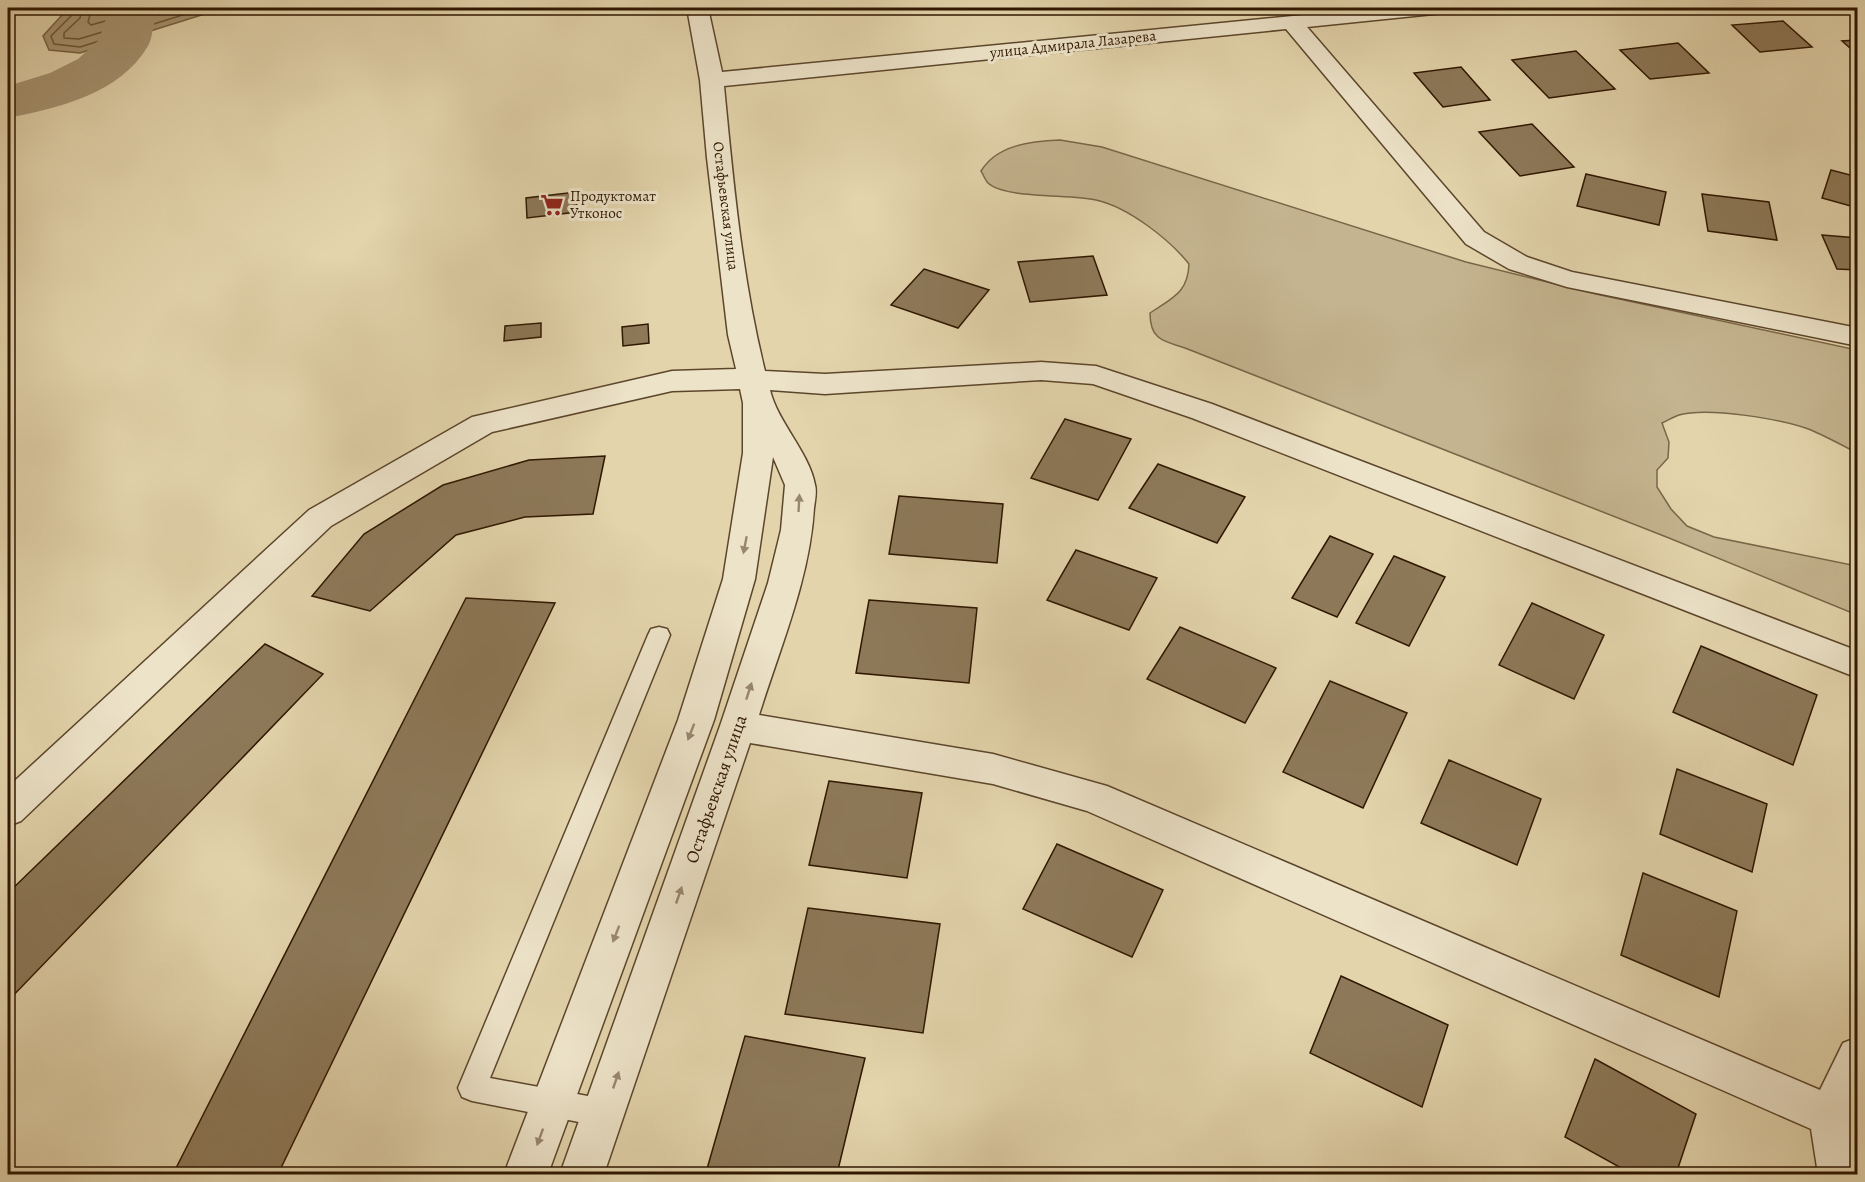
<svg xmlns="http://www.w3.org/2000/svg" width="1865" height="1182" font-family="Alegreya,serif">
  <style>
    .green { fill: #c4b48f; stroke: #7a6648; stroke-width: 1.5 }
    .water { fill: #a69472; stroke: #766244; stroke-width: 1.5 }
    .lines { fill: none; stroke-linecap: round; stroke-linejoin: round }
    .shore { stroke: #6a5639; stroke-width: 1.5 }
    .river { fill: #a69472; fill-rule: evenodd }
    .building { fill: #8d7959; stroke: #2f1700; stroke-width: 1.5 }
    .lane-casing { stroke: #5c462b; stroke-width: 3 }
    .street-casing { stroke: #5c462b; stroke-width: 3 }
    .lane { fill: #ede3c9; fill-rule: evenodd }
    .street { fill: #ede3c9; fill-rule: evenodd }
    .oneway { fill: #98876f }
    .labels { text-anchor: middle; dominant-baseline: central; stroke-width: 6; stroke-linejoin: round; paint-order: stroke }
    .far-street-label { font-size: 15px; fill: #2f1700; stroke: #ede3c9 }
    .far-poi-label { font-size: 15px; fill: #2f1700; stroke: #ede3c9; text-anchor: start }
    .street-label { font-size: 18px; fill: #2f1700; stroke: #ede3c9 }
  </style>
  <rect width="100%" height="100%" fill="#e3d4ac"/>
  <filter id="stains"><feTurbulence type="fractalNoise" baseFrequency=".00333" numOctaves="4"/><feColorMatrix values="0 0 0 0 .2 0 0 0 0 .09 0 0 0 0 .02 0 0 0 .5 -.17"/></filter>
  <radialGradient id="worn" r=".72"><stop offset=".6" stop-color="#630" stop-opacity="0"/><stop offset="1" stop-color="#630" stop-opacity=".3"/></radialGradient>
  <path class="green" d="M1060 140 1102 147 1466 262 1596 294 1857 350V453C1842 445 1827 437 1811 430 1782 419 1709 407 1679 415 1673 417 1667 421 1662 423L1669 442 1668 458 1657 470V487L1671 509 1687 526 1714 537 1857 566V615L1669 538 1185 348C1162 341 1150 339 1150 313 1172 298 1188 293 1189 264 1169 239 1128 207 1096 200 1070 194 1005 199 988 183 985 180 983 174 981 171 997 145 1031 141 1060 140Z"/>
  <path class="water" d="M72 8H224L80 53 49 50 43 36 62 15Z"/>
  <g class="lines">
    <g class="shore">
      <path d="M75 8 73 14 51 36 54 44 80 47 205 8"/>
      <path d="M82 8 80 18 64 33V38L79 39 182 8"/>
      <path d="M92 8 88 22 91 25 152 8"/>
    </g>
    <path class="river" d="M113 8H164C161 13 156 18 154 24 152 31 152 39 148 46 120 94 58 108 8 118V86L50 73 78 59 99 40 105 21Z"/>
  </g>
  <g class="building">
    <path d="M1783 21 1812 47 1760 52 1732 25Z"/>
    <path d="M1858 40V55L1842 41Z"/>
    <path d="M1678 43 1709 73 1650 79 1620 50Z"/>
    <path d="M1576 51 1615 89 1549 98 1512 60Z"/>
    <path d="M1461 67 1490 100 1443 107 1414 73Z"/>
    <path d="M1532 124 1574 167 1520 176 1479 132Z"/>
    <path d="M1831 170 1858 177V208L1822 198Z"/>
    <path d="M1586 174 1666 192 1659 225 1577 206Z"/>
    <path d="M576 192 577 212 527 218 526 198Z"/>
    <path d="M1702 194 1769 202 1777 240 1708 231Z"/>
    <path d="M1822 235 1858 238V270L1837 269Z"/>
    <path d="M1093 256 1107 295 1030 302 1018 262Z"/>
    <path d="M924 269 989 290 958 328 891 305Z"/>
    <path d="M541 323V337L504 341 505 326Z"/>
    <path d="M648 324 649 343 623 346 622 327Z"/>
    <path d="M1065 419 1131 439 1098 500 1031 478Z"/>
    <path d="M605 456 593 514 525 517 456 535 370 611 312 596 364 534 443 485 529 460Z"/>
    <path d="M1158 464 1245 497 1217 543 1129 508Z"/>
    <path d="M899 496 1003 504 997 563 889 554Z"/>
    <path d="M1330 536 1373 554 1337 617 1292 598Z"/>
    <path d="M1076 550 1157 578 1129 630 1047 600Z"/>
    <path d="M1394 556 1445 577 1409 646 1356 623Z"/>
    <path d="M466 598 555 603 278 1174H173Z"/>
    <path d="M869 600 977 608 969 683 856 673Z"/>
    <path d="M1532 603 1604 635 1574 699 1499 665Z"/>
    <path d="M1180 627 1276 668 1245 723 1147 679Z"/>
    <path d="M265 644 323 674 8 1001V893Z"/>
    <path d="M1701 646 1817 695 1793 765 1673 712Z"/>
    <path d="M1330 681 1407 713 1363 808 1283 772Z"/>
    <path d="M1449 760 1541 799 1517 865 1421 823Z"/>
    <path d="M1677 769 1767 804 1752 872 1660 834Z"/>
    <path d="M829 781 922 793 907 878 809 865Z"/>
    <path d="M1057 844 1163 890 1132 957 1023 909Z"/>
    <path d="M1643 873 1737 911 1719 997 1621 955Z"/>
    <path d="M808 908 940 924 923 1033 785 1014Z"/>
    <path d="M1341 976 1448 1025 1422 1107 1310 1053Z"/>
    <path d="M745 1036 865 1058 837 1174H736L707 1169Z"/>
    <path d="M1595 1059 1696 1114 1676 1174H1632L1565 1137Z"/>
  </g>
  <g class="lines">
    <g class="lane-casing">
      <path id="lane" d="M659 627 667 629 670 635 490 1078 604 1099 614 1103 618 1113 614 1123 604 1127 472 1101 462 1097 458 1088 648 635 651 629Z"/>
    </g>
    <g class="street-casing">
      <path id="street" d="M687 8H708L722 72 1374 8H1444L1442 13 1434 14 1307 27 1484 232 1527 257 1572 272 1858 328V346L1567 287 1509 269 1466 244 1286 29 724 86C733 180 742 279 765 371L825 374 1041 362 1096 366 1212 404 1858 651V678L1192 418 1093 384 1041 380 825 394 770 390C778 423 809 452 815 485 817 491 815 501 814 508 810 578 780 648 759 715L993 754 1107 786 1820 1090 1843 1043 1858 1037V1105L1852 1117 1858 1148V1174H1818L1811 1129 1087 811 993 784 750 743 604 1174H560L720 726 768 583 781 530 785 485 773 457 755 579 714 720 548 1174H504L678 720 723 579 743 453V403L740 389 672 391 492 432 331 526 21 821 8 826V787L309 510 472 417 672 371 736 369 728 335 707 158 700 80Z"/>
    </g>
    <use href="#lane" class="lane"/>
    <use href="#street" class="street"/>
  </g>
  <defs><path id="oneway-solid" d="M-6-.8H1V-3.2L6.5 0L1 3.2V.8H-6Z" transform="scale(1.5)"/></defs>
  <g class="oneway">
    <use href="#oneway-solid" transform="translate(799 503) rotate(-87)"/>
    <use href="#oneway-solid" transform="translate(745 545) rotate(101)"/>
    <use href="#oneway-solid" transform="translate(749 691) rotate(-72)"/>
    <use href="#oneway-solid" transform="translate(691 732) rotate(111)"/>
    <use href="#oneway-solid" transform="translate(679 895) rotate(-71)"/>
    <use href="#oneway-solid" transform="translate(616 934) rotate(111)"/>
    <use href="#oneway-solid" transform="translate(616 1080) rotate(-71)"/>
    <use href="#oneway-solid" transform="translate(540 1137) rotate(110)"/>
  </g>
  <defs>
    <g id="supermarket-bare" transform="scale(1.8)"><path d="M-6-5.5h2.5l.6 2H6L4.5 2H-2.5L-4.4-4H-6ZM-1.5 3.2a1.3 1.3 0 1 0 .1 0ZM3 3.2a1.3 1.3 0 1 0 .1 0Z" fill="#8f2418" stroke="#ede3c9" stroke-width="2.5" paint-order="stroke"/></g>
  </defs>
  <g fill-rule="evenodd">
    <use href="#supermarket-bare" x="552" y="205"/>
  </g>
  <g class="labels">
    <g class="far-street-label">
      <text transform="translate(1073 44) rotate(-6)">улица Адмирала Лазарева</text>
      <text transform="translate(726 206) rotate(83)">Остафьевская улица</text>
    </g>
    <g class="far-poi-label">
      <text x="570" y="196">Продуктомат<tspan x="570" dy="17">Утконос</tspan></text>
    </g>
    <g class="street-label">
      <text transform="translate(716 789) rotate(-71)">Остафьевская улица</text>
    </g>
  </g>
  <rect width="1865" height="1182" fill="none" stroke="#e3d4ac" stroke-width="30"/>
  <rect x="9" y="9" width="1847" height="1164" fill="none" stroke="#2f1700" stroke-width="3"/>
  <rect x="15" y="15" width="1835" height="1152" fill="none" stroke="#2f1700" stroke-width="1.5"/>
  <rect width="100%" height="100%" filter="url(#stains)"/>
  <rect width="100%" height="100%" fill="url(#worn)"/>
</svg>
